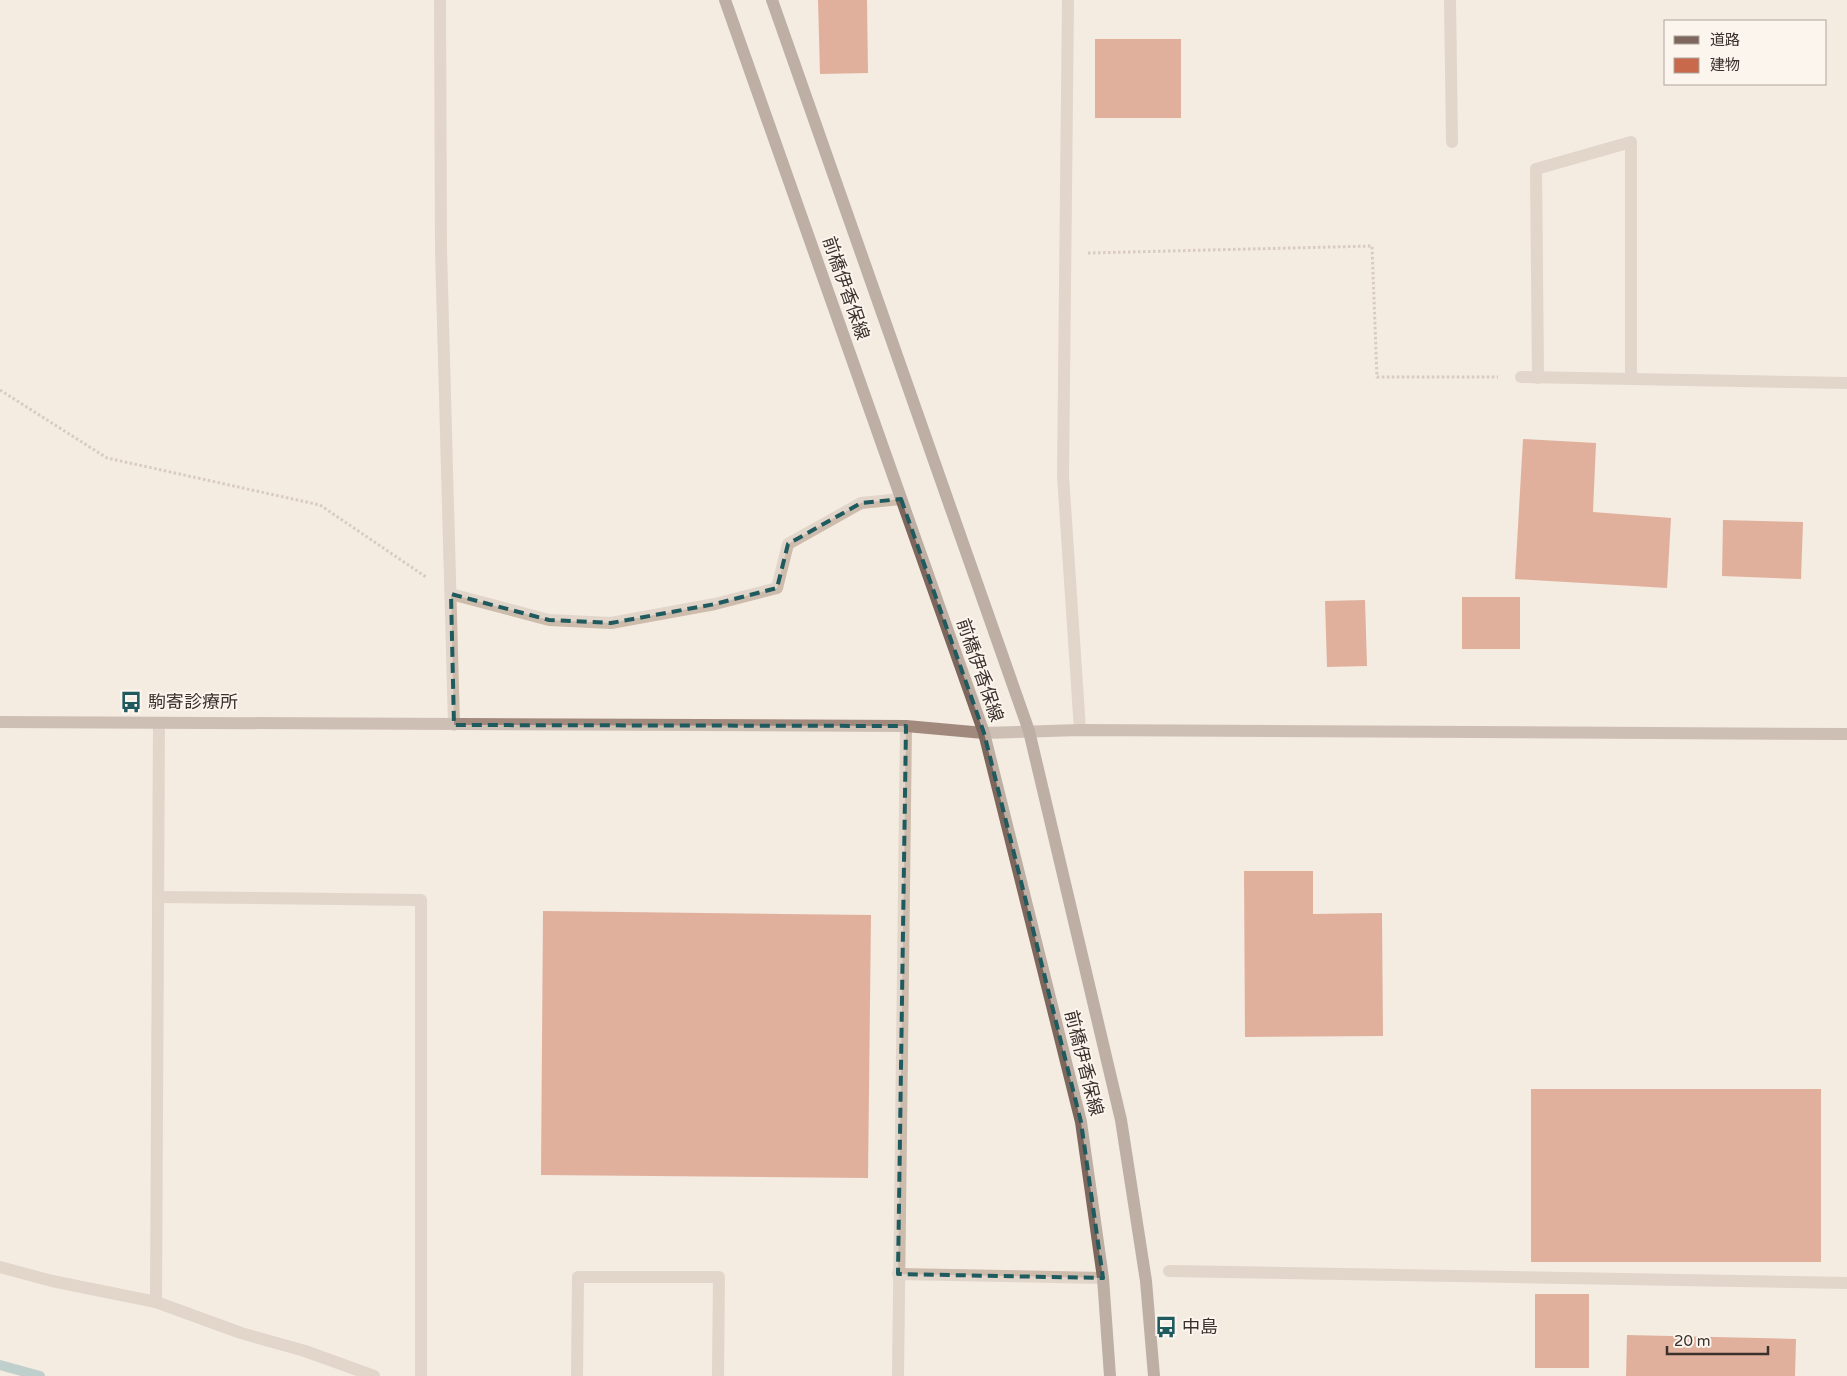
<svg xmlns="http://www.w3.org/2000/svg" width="1847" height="1376" font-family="'Varela Round','Noto Sans JP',sans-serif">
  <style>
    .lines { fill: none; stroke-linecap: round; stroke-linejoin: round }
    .stream { stroke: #7fb0b2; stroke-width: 10 }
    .building { fill: #c8694b }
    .path { stroke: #b9a596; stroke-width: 3; stroke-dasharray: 2.5 2.5; stroke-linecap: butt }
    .street { stroke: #cdbbac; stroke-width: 12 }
    .secondary { stroke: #a18a7d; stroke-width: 12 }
    .primary { stroke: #7d675c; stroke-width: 12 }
    .marked { fill: none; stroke: #1f5a5e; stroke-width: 4; stroke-dasharray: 10 6; stroke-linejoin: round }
    .labels { text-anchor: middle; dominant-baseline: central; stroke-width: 4; stroke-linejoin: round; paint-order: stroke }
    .street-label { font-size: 18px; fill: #3b302b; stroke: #fbf5ee }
    .poi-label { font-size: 18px; fill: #3b302b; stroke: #fbf5ee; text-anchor: start }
  </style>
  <rect width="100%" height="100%" fill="#f4ebe1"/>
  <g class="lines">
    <path class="stream" d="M0 1365 40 1376"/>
  </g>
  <g class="building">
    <path d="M818 0H867L868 73 820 74Z"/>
    <rect x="1095" y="39" width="86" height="79"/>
    <path d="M1523 439 1596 443 1593 512 1671 518 1667 588 1515 579Z"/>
    <path d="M1723 520 1803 522 1801 579 1722 576Z"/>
    <rect x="1462" y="597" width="58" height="52"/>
    <path d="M1365 600 1367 666 1327 667 1325 601Z"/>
    <path d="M1244 871H1313V914L1382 913 1383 1036 1245 1037Z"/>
    <path d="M543 911 871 915 868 1178 541 1175Z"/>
    <rect x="1531" y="1089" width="290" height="173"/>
    <rect x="1535" y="1294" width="54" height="74"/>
    <path d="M1627 1335 1796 1339 1795 1376H1626Z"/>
  </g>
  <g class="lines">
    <g class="path">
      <path d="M1088 253 1372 246 1377 377H1498"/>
      <path d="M0 390 107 458 320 505 426 577"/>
    </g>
    <g class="street">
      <path d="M440 0 441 250 454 725"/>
      <path d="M1068 0 1063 476 1080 730"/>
      <path d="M1450 0 1452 142"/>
      <path d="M1521 377 1847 383"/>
      <path d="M1538 378 1536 169 1631 142V379"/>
      <path d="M451 594 549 620 611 623 715 604 777 588 788 544 861 503 901 499"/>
      <path d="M158 897 421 900V1376"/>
      <path d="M0 1267 52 1281 156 1302 241 1333 305 1351 374 1376"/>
      <path d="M1169 1271 1847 1283"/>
      <path d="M898 1274 1103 1278"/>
      <path d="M156 1302 159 723"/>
      <path d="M577 1376 578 1277H719L718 1376"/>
      <path d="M898 1376 906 726"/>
    </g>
    <path class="secondary" d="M0 722 906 726 984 733 1080 730 1847 734"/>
    <g class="primary">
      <path d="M725 0 984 733 1081 1122 1103 1278 1110 1376"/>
      <path d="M772 0 1029 731 1121 1120 1146 1281 1154 1376"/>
    </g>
  </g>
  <path d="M0 0H1847V1376H0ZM901 499 984 733 1081 1122 1103 1278 898 1274 906 726 454 725 451 594 549 620 611 623 715 604 777 588 788 544 861 503Z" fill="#f4ebe1" fill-opacity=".55" fill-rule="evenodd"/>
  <path class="marked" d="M901 499 984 733 1081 1122 1103 1278 898 1274 906 726 454 725 451 594 549 620 611 623 715 604 777 588 788 544 861 503Z"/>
  <defs>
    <g id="bus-bare" transform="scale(1.725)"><path d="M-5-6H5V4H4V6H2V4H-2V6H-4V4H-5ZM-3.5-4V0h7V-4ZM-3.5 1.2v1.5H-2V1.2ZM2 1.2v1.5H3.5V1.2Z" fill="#1f5a5e" stroke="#fbf5ee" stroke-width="2.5" paint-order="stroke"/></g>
  </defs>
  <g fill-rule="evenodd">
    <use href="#bus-bare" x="131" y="702"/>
    <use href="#bus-bare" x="1166" y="1327"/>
  </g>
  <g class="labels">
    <g class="street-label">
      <text transform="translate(846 288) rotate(71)">前橋伊香保線</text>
      <text transform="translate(980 670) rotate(71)">前橋伊香保線</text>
      <text transform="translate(1084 1063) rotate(76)">前橋伊香保線</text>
    </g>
    <g class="poi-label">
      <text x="148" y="702">駒寄診療所</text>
      <text x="1182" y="1327">中島</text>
    </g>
  </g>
  <rect x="1664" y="20" width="162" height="65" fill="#fbf5ee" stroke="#aea6a0"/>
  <rect x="1674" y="36" width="25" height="8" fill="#7d675c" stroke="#aea6a0"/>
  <text x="1710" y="45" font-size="15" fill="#3b302b">道路</text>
  <rect x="1674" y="58" width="25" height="15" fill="#c8694b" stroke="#aea6a0"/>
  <text x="1710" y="70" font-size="15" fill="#3b302b">建物</text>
  <path d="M1667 1346v8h101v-8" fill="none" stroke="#3b302b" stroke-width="2.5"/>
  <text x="1674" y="1346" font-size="15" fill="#3b302b" stroke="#fbf5ee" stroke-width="4" paint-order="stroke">20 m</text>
</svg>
